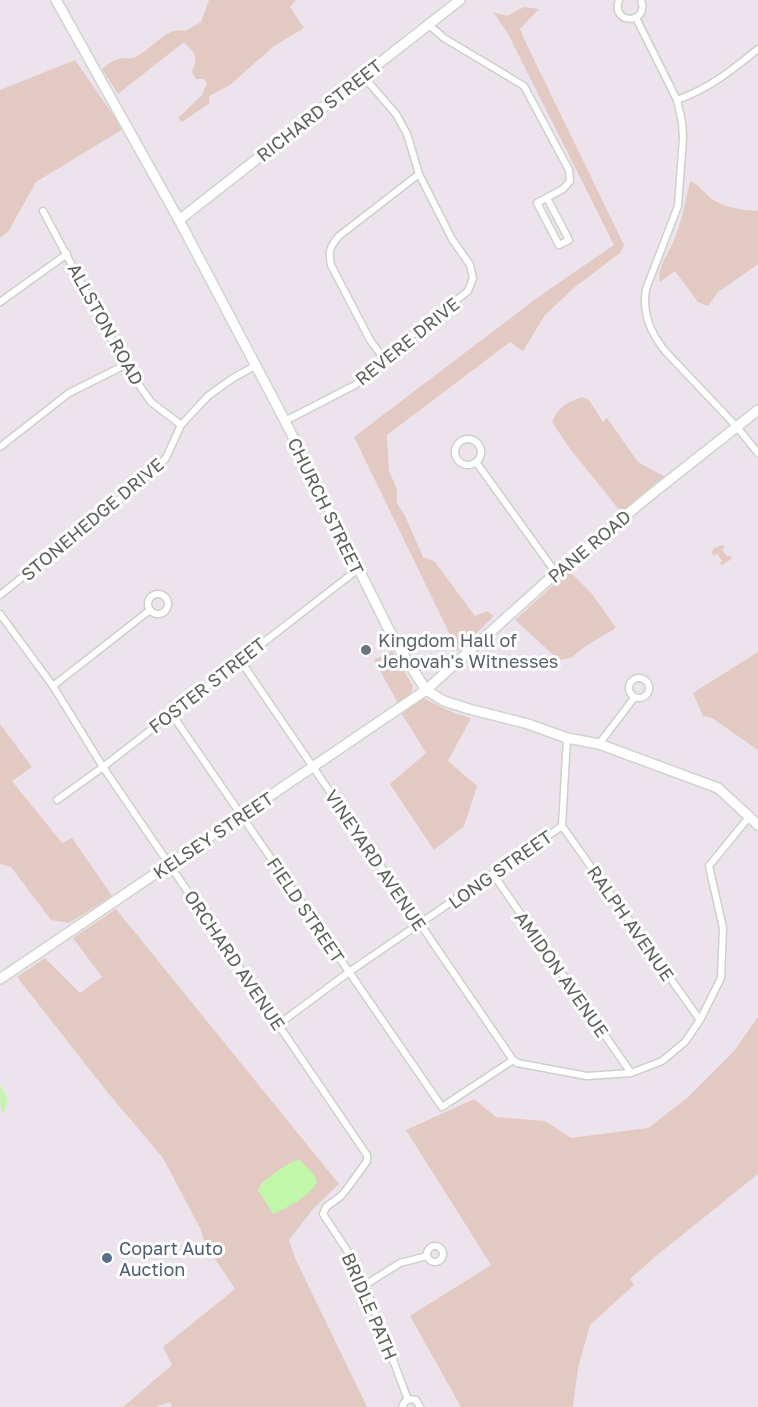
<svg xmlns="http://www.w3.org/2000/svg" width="758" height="1407" font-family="'Golos Text',sans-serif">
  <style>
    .green { fill: #e2cac2; fill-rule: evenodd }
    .water { fill: #c0f7a9 }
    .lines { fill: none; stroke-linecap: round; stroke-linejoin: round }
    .street-casing { stroke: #ccd1cb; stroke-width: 9 }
    .secondary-casing { stroke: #ced5ce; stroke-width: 12 }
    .street { stroke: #fff; stroke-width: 6 }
    .secondary { stroke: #fff; stroke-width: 9 }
    .worship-dot { fill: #6b7280; stroke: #fff; stroke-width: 2 }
    .service-dot { fill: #5c6f8a; stroke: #fff; stroke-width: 2 }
    .labels { text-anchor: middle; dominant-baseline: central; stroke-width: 6; stroke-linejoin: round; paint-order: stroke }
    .street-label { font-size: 18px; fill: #5c625b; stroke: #fff }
    .worship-label { font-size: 18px; fill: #5b616d; stroke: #fff; text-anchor: start }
    .service-label { font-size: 18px; fill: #4e5e75; stroke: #fff; text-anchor: start }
  </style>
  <rect width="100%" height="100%" fill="#ece3ec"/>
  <g class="green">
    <path d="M209 0H296L290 7 304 28 274 46 230 85 209 96 210 103 182 122 178 118 202 95 207 83 204 79H196L192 72C198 55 196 55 184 42L118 94 102 69C108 64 115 59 123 58 125 58 130 59 132 58 151 52 166 25 185 31L201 22Z"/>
    <path d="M524 7 539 9 520 29 524 39 624 245 620 253 575 287 545 315 523 351 510 342 387 435 389 471 397 489V503L405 516 423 557 435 562 475 616 487 611 494 616 458 651 354 437 541 295 614 245 508 34 493 12 507 16Z"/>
    <path d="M75 60 123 129 36 182 8 232 0 238V90Z"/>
    <path d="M690 181C700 185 703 192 712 199 724 208 743 210 758 211V264L718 292 708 306 698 302 675 271 660 282C657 265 669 254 675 238 682 219 686 201 690 181Z"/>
    <path d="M582 397 589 400 603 422 607 418 638 462 665 477 621 512 571 450 552 422C558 407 568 402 582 397Z"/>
    <path d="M722 545 725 547 722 550 727 556H732L730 560 722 565 719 564 722 561 717 554 713 556 712 552 714 548Z"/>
    <path d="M569 571 592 594 616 628 584 647 571 658 559 660 515 620Z"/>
    <path d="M392 651 413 686 411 694 398 703 374 660Z"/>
    <path d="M758 652V750L712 718 703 716 693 693Z"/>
    <path d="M423 698 454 713 471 718 448 761 477 786 464 826 434 850 390 784 426 753 402 714Z"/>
    <path d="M0 724 32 767 12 781 62 843 72 838 112 896 69 923 51 920 11 867 0 864Z"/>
    <path d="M116 909 339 1184 313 1209 289 1240 295 1258 367 1407H172L170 1402 155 1407H123L172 1365 163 1347 235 1289 205 1244 200 1228 163 1158 108 1093 17 977 45 958 80 993 102 977 73 938ZM290 1163 298 1201 273 1213 258 1190 262 1183Z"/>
    <path d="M758 1017V1174L656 1256 630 1279 634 1285 590 1325 578 1368 573 1407H461L410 1316 491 1265 406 1130 474 1099 496 1117 545 1121 571 1138 648 1128 687 1098 734 1051Z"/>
  </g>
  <g class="water">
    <path d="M0 1085 7 1098 5 1110 1 1113Z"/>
    <path d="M299 1159 314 1175 317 1182C309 1197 288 1207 273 1214L258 1190C267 1176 285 1165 299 1159Z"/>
  </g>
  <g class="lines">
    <g class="street-casing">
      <g id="street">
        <path d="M619 0C610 25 650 25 641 0"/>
        <path d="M636 18 677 100 682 122 683 138 678 206 646 289C642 313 650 332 665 351L737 427 758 453"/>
        <path d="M429 25 444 38 524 86 569 170 570 181 563 189 537 203 559 245 569 240 547 198"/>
        <path d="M677 100C710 88 731 71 758 49"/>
        <path d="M43 211 125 365 151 402 181 425"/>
        <path d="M0 302 67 254"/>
        <path d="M384 359 370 340 331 265C328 252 330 246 339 236L419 174"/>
        <path d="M285 421 355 385 370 373 403 342 468 291 473 278 470 265 452 239 419 174 407 134 396 114 363 76"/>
        <circle cx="468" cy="452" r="13"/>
        <path d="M0 447 69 393 125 365"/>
        <path d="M476 462 556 573"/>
        <circle cx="158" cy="604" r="10"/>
        <path d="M0 595 139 484 166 458 181 425 208 396 233 378 255 366"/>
        <path d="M0 614 53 686 103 767 367 1155V1161L349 1186 341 1196 326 1207 323 1214 350 1255 365 1285 408 1400"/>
        <path d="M240 660 513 1060"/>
        <circle cx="639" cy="688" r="10"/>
        <path d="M53 686 150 610"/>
        <path d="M171 713 442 1107 513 1060 517 1063 587 1076 631 1073 662 1061 685 1042 700 1020 721 978 723 928 709 866 749 817"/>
        <path d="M599 744 634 698"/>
        <path d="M57 800 103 767 357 570"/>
        <path d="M562 826 700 1020"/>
        <path d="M493 874 631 1073"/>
        <path d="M279 1024 349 972 562 826 567 738"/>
        <circle cx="435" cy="1254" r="8"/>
        <path d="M365 1285 400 1263 427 1256"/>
        <path d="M402 1407C404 1400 409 1398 416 1400L420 1407"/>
      </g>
    </g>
    <g class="secondary-casing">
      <g id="secondary">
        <path d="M56 0 179 220 285 421 395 642 426 690 444 701 469 709 528 724 567 738 599 744 718 788 758 825"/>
        <path d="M179 220 460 0"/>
        <path d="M0 979 426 690 556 573 653 493 758 410"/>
      </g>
    </g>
    <use href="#street" class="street"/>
    <use href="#secondary" class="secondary"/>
  </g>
  <circle class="worship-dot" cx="366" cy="650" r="6"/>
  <circle class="service-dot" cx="107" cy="1258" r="6"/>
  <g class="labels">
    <g class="street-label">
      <text transform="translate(319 110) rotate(-38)">RICHARD STREET</text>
      <text transform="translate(106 324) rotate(61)">ALLSTON ROAD</text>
      <text transform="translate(407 341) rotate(-39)">REVERE DRIVE</text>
      <text transform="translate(326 506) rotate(64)">CHURCH STREET</text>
      <text transform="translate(92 519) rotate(-40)">STONEHEDGE DRIVE</text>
      <text transform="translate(589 546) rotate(-40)">PANE ROAD</text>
      <text transform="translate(207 685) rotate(-38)">FOSTER STREET</text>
      <text transform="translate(213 835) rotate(-34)">KELSEY STREET</text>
      <text transform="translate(376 860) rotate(56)">VINEYARD AVENUE</text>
      <text transform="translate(500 869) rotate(-35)">LONG STREET</text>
      <text transform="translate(306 910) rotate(56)">FIELD STREET</text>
      <text transform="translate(631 923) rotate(55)">RALPH AVENUE</text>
      <text transform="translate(235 960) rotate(56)">ORCHARD AVENUE</text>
      <text transform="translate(562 974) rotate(55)">AMIDON AVENUE</text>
      <text transform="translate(370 1306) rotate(67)">BRIDLE PATH</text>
    </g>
    <g class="worship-label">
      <text x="378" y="640">Kingdom Hall of<tspan x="378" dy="21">Jehovah's Witnesses</tspan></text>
    </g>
    <g class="service-label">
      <text x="119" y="1248">Copart Auto<tspan x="119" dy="21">Auction</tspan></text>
    </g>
  </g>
</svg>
